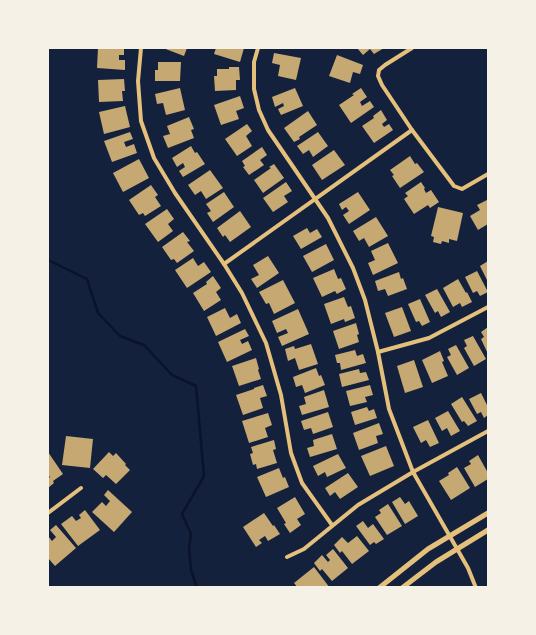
<svg xmlns="http://www.w3.org/2000/svg" width="536" height="635" font-family="'Zilla Slab',serif">
  <style>
    .lines { fill: none; stroke-linecap: round; stroke-linejoin: round }
    .stream { stroke: #0b132b; stroke-width: 2.5 }
    .building { fill: #c6a872 }
    .minor { stroke: #e5c07b; stroke-width: 4 }
    .tertiary { stroke: #e5c07b; stroke-width: 5 }
  </style>
  <rect width="100%" height="100%" fill="#14213d"/>
  <g class="lines">
    <path class="stream" d="M48 260 87 279 98 313 120 336 144 345 172 375 196 386 204 476 182 514 191 534 189 548 191 570 197 588"/>
  </g>
  <g class="building">
    <path d="M98 48H124V55H119V60H125V70L97 68Z"/>
    <path d="M163 48H187L184 56Z"/>
    <path d="M216 48H244L240 62 214 54Z"/>
    <path d="M357 48H384L374 54 370 49 363 55Z"/>
    <path d="M274 53 301 58 296 80 278 76 280 65 272 63Z"/>
    <path d="M337 55 363 65 360 74 353 72 350 83 329 76Z"/>
    <path d="M158 62H181L180 81H155V70H158Z"/>
    <path d="M229 67H239L240 80H236V90L215 91 214 76H217V69H229Z"/>
    <path d="M124 79 125 91H122L123 101 99 102 98 80Z"/>
    <path d="M180 88 185 110 166 115 163 103 157 104 155 94Z"/>
    <path d="M295 88 303 106 281 115 278 109 284 106 283 103 275 107 272 97Z"/>
    <path d="M361 88 367 97 360 102 362 106 370 101 374 107 351 123 339 105 354 95 352 94Z"/>
    <path d="M240 96 244 108 236 111 239 119 221 125 214 105Z"/>
    <path d="M125 106 130 127 104 134 99 112Z"/>
    <path d="M381 110 387 120 382 124 384 127 389 124 393 130 374 143 362 126 374 118 373 116Z"/>
    <path d="M308 111 317 125 299 137 300 139 294 142 284 128Z"/>
    <path d="M189 117 194 129 191 130 194 138 168 148 163 136 170 134 167 126Z"/>
    <path d="M247 124 252 131 246 136 252 146 237 156 225 139Z"/>
    <path d="M130 132 133 139 124 142 126 147 134 144 137 153 112 162 104 141Z"/>
    <path d="M318 132 328 146 313 157 309 150 303 154 297 146Z"/>
    <path d="M191 146 195 153 197 152 205 164 183 177 179 171 185 167 183 163 177 167 172 158Z"/>
    <path d="M262 147 267 155 260 160 264 165 249 175 243 167 245 166 242 161Z"/>
    <path d="M334 150 345 165 322 180 312 165Z"/>
    <path d="M410 156 415 164 417 163 424 172 400 188 392 176 394 175 390 170Z"/>
    <path d="M139 159 149 178 123 192 113 173Z"/>
    <path d="M274 164 284 178 263 193 254 180 271 168 269 167Z"/>
    <path d="M210 170 223 188 206 199 201 191 195 195 188 185Z"/>
    <path d="M286 182 292 191 284 196 288 202 273 212 263 198Z"/>
    <path d="M421 182 425 188 424 189 426 193 431 190 439 202 430 208 428 205 414 214 404 199 408 196 405 193Z"/>
    <path d="M151 185 158 195 155 197 161 206 145 216 143 213 139 215 129 200Z"/>
    <path d="M224 192 234 207 213 222 207 213 211 211 206 204Z"/>
    <path d="M358 192 370 210 349 224 343 215 349 211 346 207 342 210 339 204Z"/>
    <path d="M487 200 488 204V224L478 230 470 216 480 210 477 205Z"/>
    <path d="M438 207 463 213 457 241 449 239V243L442 241 441 244 433 242 434 237 431 236Z"/>
    <path d="M167 209 174 219 168 224 173 231 158 242 145 224Z"/>
    <path d="M240 211 251 227 230 242 225 235 223 237 217 228Z"/>
    <path d="M376 217 388 236 369 247 364 238 359 241 353 231Z"/>
    <path d="M307 228 310 233 317 229 322 237 301 249 293 236Z"/>
    <path d="M183 232 190 241 187 242 194 251 177 263 174 259 171 260 162 247Z"/>
    <path d="M388 243 398 263 373 275 368 263 375 260 371 251Z"/>
    <path d="M326 244 334 260 312 272 303 256Z"/>
    <path d="M268 256 279 273 257 288 251 279 259 275 253 265Z"/>
    <path d="M193 258 198 266 204 262 211 272 187 288 175 270Z"/>
    <path d="M488 261V282L480 266Z"/>
    <path d="M334 269 338 279 341 278 346 289 337 294 335 291 322 297 313 278Z"/>
    <path d="M477 271 488 292 480 296 477 291 473 293 465 277Z"/>
    <path d="M399 272 401 279 403 278 407 289 388 296 385 289 378 291 375 281Z"/>
    <path d="M213 276 221 288 216 292 221 300 204 311 193 293 207 284 206 282Z"/>
    <path d="M458 279 466 293 467 292 472 302 462 307 460 303 453 307 443 288Z"/>
    <path d="M283 280 295 303 274 314 269 303 266 304 259 292Z"/>
    <path d="M437 289 450 312 441 317 438 311 435 313 425 295Z"/>
    <path d="M344 297 348 307 351 306 355 318 345 322 344 319 331 324 324 304Z"/>
    <path d="M420 299 430 322 422 326 419 321 416 322 408 304Z"/>
    <path d="M402 307 411 331 394 337 385 313Z"/>
    <path d="M225 308 230 318 237 314 241 323 216 336 207 317Z"/>
    <path d="M298 309 309 334 282 346 278 337 288 333 286 329 277 333 272 321Z"/>
    <path d="M356 323 359 334 357 335 359 342 339 349 333 331Z"/>
    <path d="M488 327V354L481 339 484 337 481 332Z"/>
    <path d="M245 329 249 336 240 340 242 344 248 341 252 350 227 362 218 342Z"/>
    <path d="M473 336 486 359 474 366 464 348 467 346 464 340Z"/>
    <path d="M311 344 318 364 299 370 295 358 288 361 285 349 294 346 295 349Z"/>
    <path d="M456 345 469 368 457 375 447 357 451 355 448 349Z"/>
    <path d="M355 350 357 356 363 354 366 363 341 370 340 363H337L335 355Z"/>
    <path d="M440 351 444 361 442 362 448 376 432 383 422 360Z"/>
    <path d="M256 358 259 369 258 370 261 379 239 386 232 366Z"/>
    <path d="M414 360 423 387 405 393 397 366Z"/>
    <path d="M316 368 319 376 321 375 325 385 305 393 302 385 296 387 293 377Z"/>
    <path d="M359 369 360 373 366 372 369 380 342 387 339 374Z"/>
    <path d="M263 385 267 396 260 398 263 408 243 415 236 395 254 389V388Z"/>
    <path d="M370 385 373 395 365 397 367 402 350 406 346 391Z"/>
    <path d="M324 390 329 407 302 415 299 406 306 404 304 397Z"/>
    <path d="M481 393 488 407V415L484 418 481 412 477 414 469 399Z"/>
    <path d="M462 397 477 421 468 426 464 421 462 422 451 404Z"/>
    <path d="M367 407 369 411 374 409 377 418 355 425 351 412Z"/>
    <path d="M448 411 460 431 451 436 447 428 442 431 435 418Z"/>
    <path d="M328 412 333 427 313 434 311 428 304 430 301 421Z"/>
    <path d="M268 413 272 425 265 428 268 437 249 443 242 421Z"/>
    <path d="M428 420 439 443 430 447 426 440 421 443 413 427Z"/>
    <path d="M379 423 383 434 376 436 378 443 359 450 353 433Z"/>
    <path d="M332 434 337 449 310 457 307 448 314 446 313 440Z"/>
    <path d="M66 436 93 439 90 468 62 465Z"/>
    <path d="M274 440 276 449 273 450 277 463 257 469 256 464 253 465 250 454 253 453 251 447Z"/>
    <path d="M386 446 394 466 370 476 361 456Z"/>
    <path d="M48 452 63 474 53 481 54 483 48 488V479L50 477 48 475Z"/>
    <path d="M109 452 113 456 116 453 126 464 125 465 130 470 116 484 106 475 103 478 93 469Z"/>
    <path d="M338 454 346 468 327 477 325 472 318 476 313 466Z"/>
    <path d="M478 455 488 473V479L475 487 464 468 471 464 469 461Z"/>
    <path d="M457 467 470 488 451 500 439 481 449 475 448 473Z"/>
    <path d="M279 468 283 478 285 477 289 487 266 497 257 477Z"/>
    <path d="M348 473 358 487 340 499 335 492 330 496 325 488Z"/>
    <path d="M108 490 132 512 114 532 92 512 102 502 106 506 110 501 104 495Z"/>
    <path d="M295 497 305 514 297 519 301 525 290 533 284 524 286 523 277 508Z"/>
    <path d="M400 497 405 504 409 501 418 516 405 524 392 502Z"/>
    <path d="M388 504 402 526 387 535 375 517 381 513 379 510Z"/>
    <path d="M85 510 100 530 78 546 61 524 72 516 76 521 81 518 79 515Z"/>
    <path d="M264 513 273 526 274 525 280 534 268 541 265 536 259 540 262 543 256 547 243 527Z"/>
    <path d="M363 521 368 528 373 524 384 539 376 544 374 542 370 545 356 526Z"/>
    <path d="M56 525 76 548 55 566 48 558V536L52 541 56 537 50 530Z"/>
    <path d="M357 536 369 551 352 564 342 551 340 553 334 545 342 537 348 543Z"/>
    <path d="M333 549 348 568 332 581 322 569 320 571 314 563 322 555 328 562 330 560 326 555Z"/>
    <path d="M314 567 330 588H298L294 583Z"/>
  </g>
  <g class="lines">
    <g class="minor">
      <path d="M141 48 138 81 141 121 154 158 175 193 224 264 242 293 266 343 281 395 291 453 302 483 332 525"/>
      <path d="M258 48 254 62V89L259 110 268 130 328 218 353 268 365 300 378 352 389 409 413 472 468 568 476 588"/>
      <path d="M412 48 385 65 379 70 378 76 382 85 412 130 454 186 462 189 488 174"/>
      <path d="M224 264 412 130"/>
      <path d="M378 352 429 338 488 307"/>
      <path d="M48 513 81 488"/>
      <path d="M287 557 304 549 358 505 413 472 488 431"/>
    </g>
    <g class="tertiary">
      <path d="M379 588 428 549 488 513"/>
      <path d="M402 588 436 562 488 530"/>
    </g>
  </g>
  <rect width="536" height="635" fill="none" stroke="#f6f1e7" stroke-width="98"/>
</svg>
